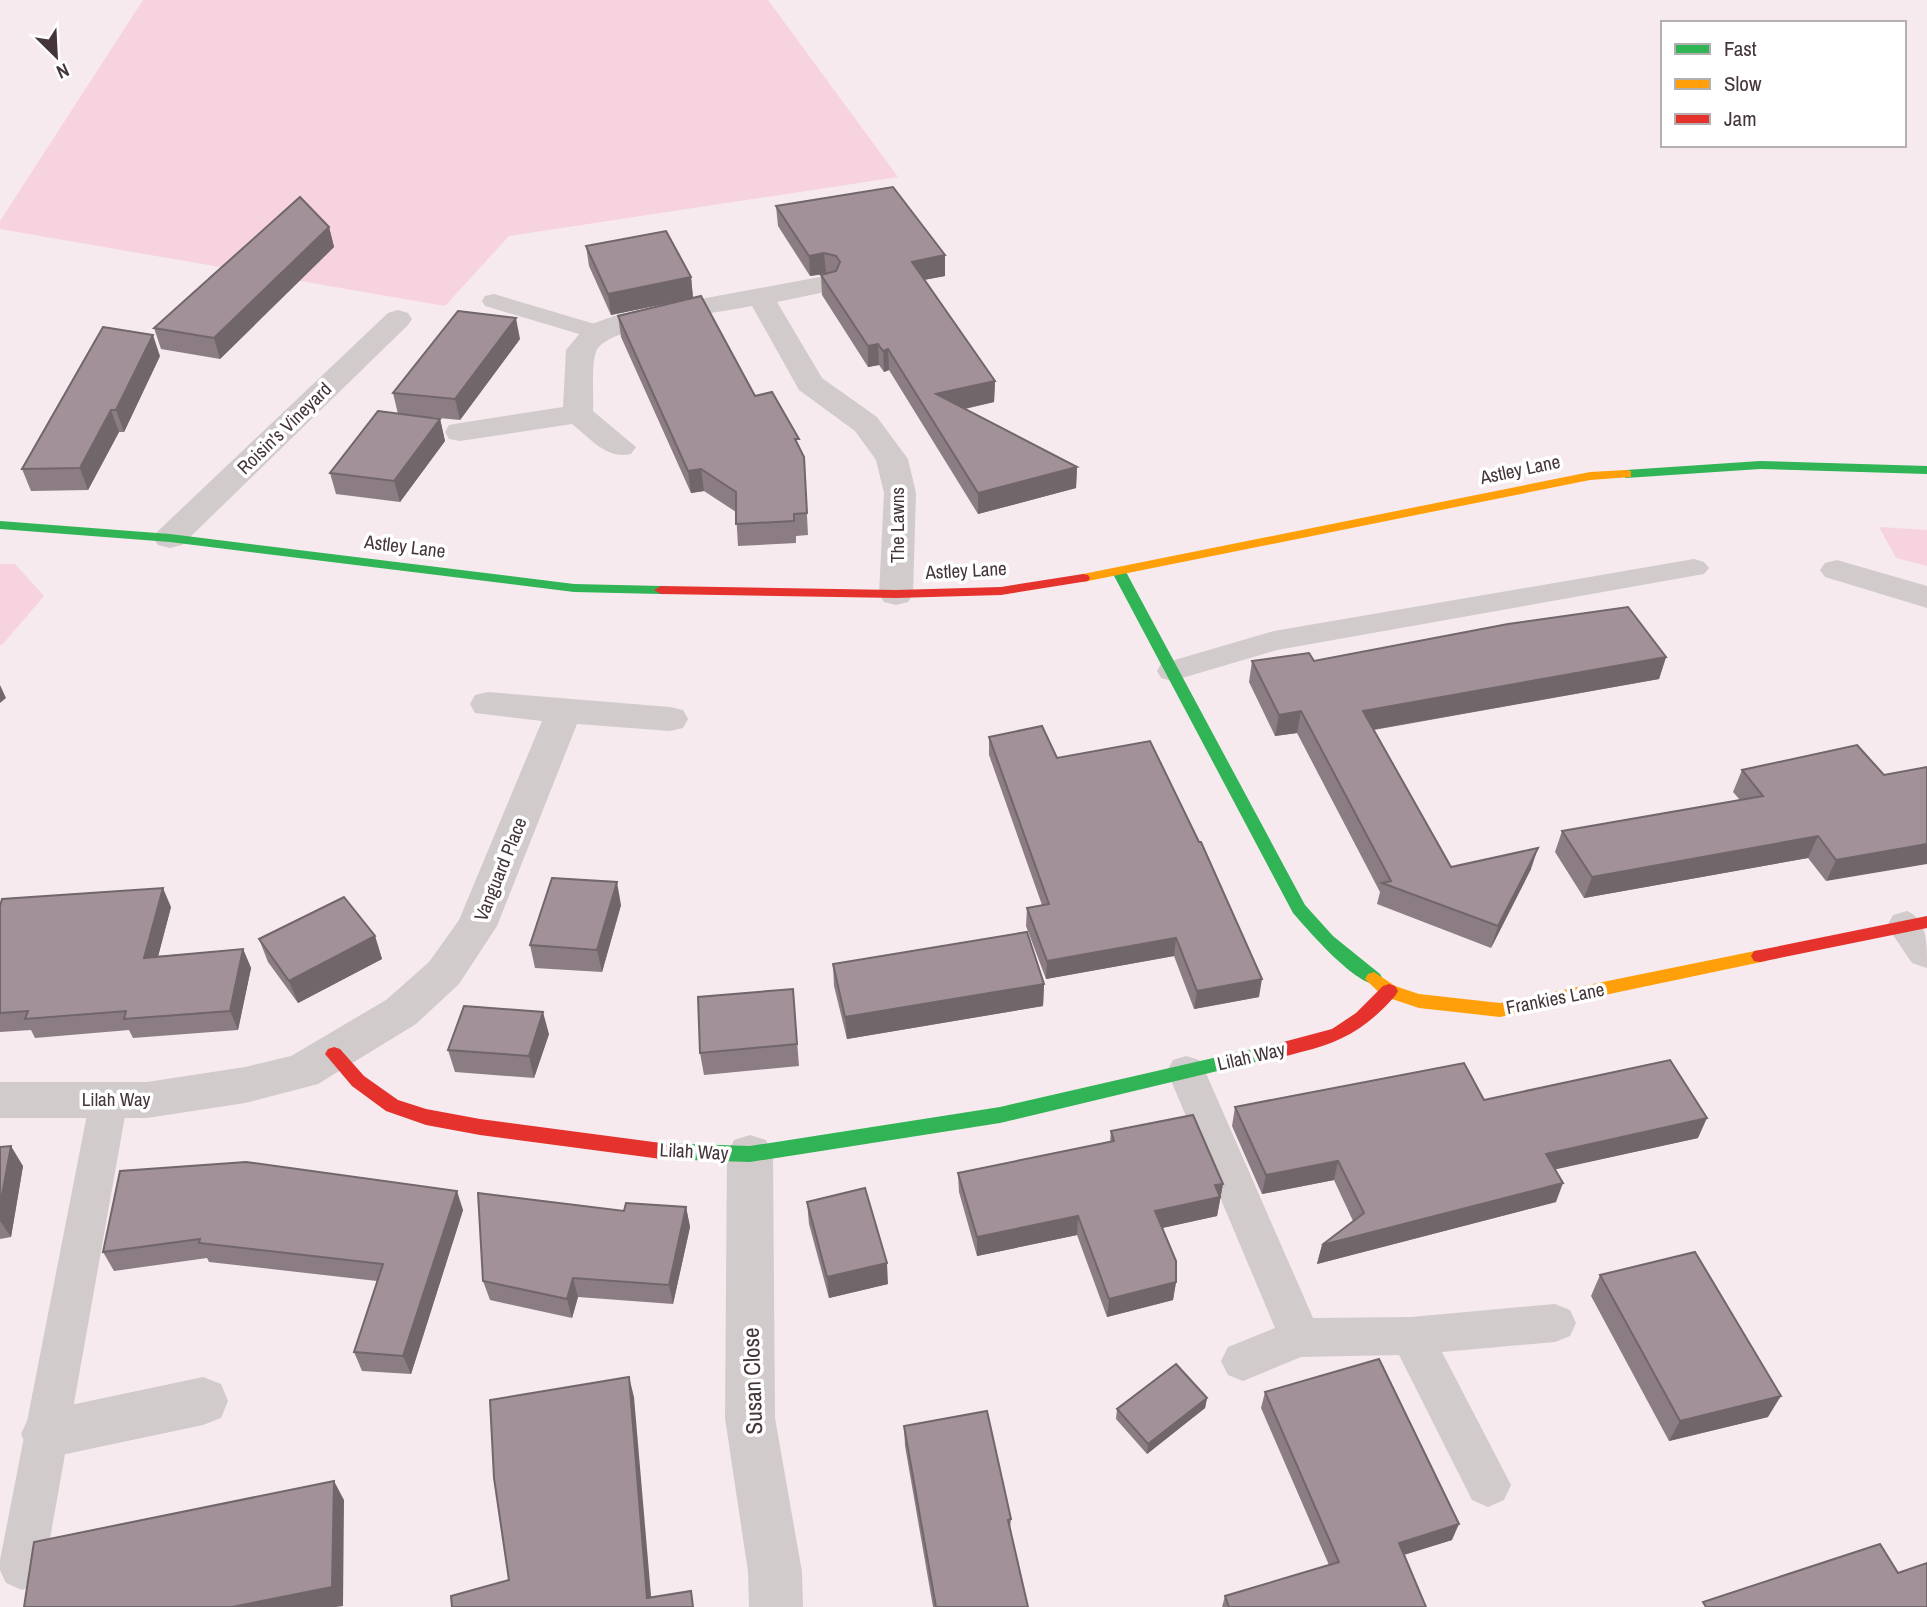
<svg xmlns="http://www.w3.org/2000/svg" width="1927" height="1607" font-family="'Archivo Narrow',sans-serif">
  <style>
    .green { fill: #f7d2df }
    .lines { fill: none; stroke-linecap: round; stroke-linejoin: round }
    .lane { fill: #d1cbcc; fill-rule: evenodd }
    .street { fill: #d1cbcc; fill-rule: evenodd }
    .fast { fill: #30b455; fill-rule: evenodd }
    .slow { fill: #ff9f0a; fill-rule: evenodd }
    .jam { fill: #e5322d; fill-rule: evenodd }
    .wall { fill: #8b7d83 }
    .shaded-wall { fill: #71666a }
    .building { fill: #a29198; stroke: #71666a; stroke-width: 2 }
    .labels { text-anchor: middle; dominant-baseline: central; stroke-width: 7; stroke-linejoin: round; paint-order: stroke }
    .street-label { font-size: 19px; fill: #44363b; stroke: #fff }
    .near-street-label { font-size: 23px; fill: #44363b; stroke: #fff }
  </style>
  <rect width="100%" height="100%" fill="#f6eaee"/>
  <g class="green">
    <path d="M143 0H768L898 177 509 236 445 306 0 229V221Z"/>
    <path d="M1879 527 1927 530V566L1896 558Z"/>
    <path d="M0 564H15L44 596 2 645H0Z"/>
  </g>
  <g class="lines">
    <g class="lane">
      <path d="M494 294 605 327 608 332 605 337 596 339 485 306 482 301 485 296Z"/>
      <path d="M1694 559 1704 562 1709 568 1704 574 1277 650 1172 681 1161 678 1157 671 1161 664 1274 631Z"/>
      <path d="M1186 1056 1199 1060 1205 1071 1313 1318 1411 1317 1555 1304 1570 1310 1576 1323 1570 1336 1555 1342 1442 1352 1511 1485 1504 1500 1488 1507 1472 1500 1399 1355 1301 1357 1243 1381 1228 1375 1221 1361 1228 1347 1275 1328 1167 1071 1173 1060Z"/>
      <path d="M109 1083 123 1088 128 1099 45 1567 38 1583 22 1590 6 1583 0 1570V1560L90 1099 95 1088Z"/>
    </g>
    <g class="street">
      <path d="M825 276 835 278 839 284 835 290 777 302 822 378 877 417 908 459 916 493 913 594 908 602 896 605 884 602 879 594 884 493 876 460 855 431 799 390 752 306C723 312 604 326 596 352 591 366 594 395 593 411L636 447 631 454C607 460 590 438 572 424L460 441 449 439 445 432 449 425 460 423 563 407 566 350 586 326 620 314Z"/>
      <path d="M398 310 408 313 412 319 408 325 182 545 170 548 158 545 153 538 158 531 388 313Z"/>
      <path d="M1837 560 1927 586V608L1825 577 1820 570 1825 563Z"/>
      <path d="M488 692 670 707 683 710 688 719 683 728 670 731 577 724 497 926 459 984 416 1024 318 1084 245 1103 147 1118H0V1082H147L245 1067 291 1056 386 1000 429 962 459 920 542 721 475 713 470 704 475 695Z"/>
      <path d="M1907 911C1927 920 1927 941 1927 968L1912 963 1887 926 1893 915Z"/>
      <path d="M750 1135 766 1140 773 1154 775 1418 802 1572 803 1607H749L748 1572 725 1418 727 1154 734 1140Z"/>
      <path d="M203 1377 221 1384 228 1401 221 1418 203 1425 47 1458 29 1451 21 1434 29 1417 47 1410Z"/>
    </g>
    <g class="fast">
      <path d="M1760 461 1927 466V474L1760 469 1626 478 1619 474 1626 470Z"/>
      <path d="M0 521 170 534 574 584 661 586 668 590 661 594 574 592 170 542 0 529Z"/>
      <path d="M1119 568 1126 572 1305 905 1333 936 1380 974 1383 979 1380 984C1359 990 1307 929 1293 913L1112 572Z"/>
      <path d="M1274 1044 1280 1046 1283 1051 1280 1056 1000 1123 750 1162 661 1159 654 1157 652 1151 654 1145 661 1143 750 1146 1000 1107Z"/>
    </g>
    <g class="slow">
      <path d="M1626 470 1631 471V477L1590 480 1083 582 1076 578 1083 574 1590 472Z"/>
      <path d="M1760 950 1766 951 1769 956 1766 961 1500 1017 1419 1008 1383 996 1365 979 1368 974 1374 972 1395 986 1419 994 1500 1003Z"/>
    </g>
    <g class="jam">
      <path d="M1083 574 1088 575 1090 578 1088 581 1001 595 896 598 661 594 654 590 661 586 896 590 1001 587Z"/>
      <path d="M1927 916V928L1760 962 1754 961 1751 956 1754 951 1760 950Z"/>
      <path d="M1389 984 1395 986 1398 991 1395 996C1368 1027 1341 1043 1301 1052 1290 1055 1278 1059 1268 1056L1265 1051 1268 1046 1332 1029 1356 1013 1383 986Z"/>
      <path d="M334 1047 340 1049 364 1076 398 1100 426 1109 480 1119 661 1143 668 1145 670 1151 668 1157 661 1159 480 1135 426 1125 386 1111 352 1086 325 1054 328 1049Z"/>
    </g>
  </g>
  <g class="wall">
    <path d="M776 206 945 255V276L924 280 995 381 994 402 965 409 1077 467 1076 488 978 514 889 370 884 372 879 365 868 367 822 295 821 275 826 274 810 276 778 226Z"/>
    <path d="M329 227 334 247 220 359 161 349 154 328Z"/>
    <path d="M586 246 691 277 693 298 611 315 589 266Z"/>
    <path d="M618 316 755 396 799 447 804 457 808 535 796 536V543L738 546 736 512 704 491 691 493 621 337Z"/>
    <path d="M520 339 460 420 407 415 440 419 445 441 400 502 336 494 330 473 398 414 393 393Z"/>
    <path d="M160 356 124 432H119L88 490 31 491 22 469Z"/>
    <path d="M1666 657 1659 679 1374 730 1451 867 1531 869 1491 948 1377 904 1380 892 1297 733 1275 736 1249 682 1252 661Z"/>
    <path d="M989 737 1057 758 1259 997 1194 1009 1174 956 1046 979 1026 926 1027 908 1042 905 989 755Z"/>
    <path d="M1742 770 1884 775 1826 881 1808 858 1584 898 1555 852 1562 831 1740 800 1733 792Z"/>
    <path d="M621 905 602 972 535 968 530 945Z"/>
    <path d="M0 906 171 907 158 956 243 949 251 968 238 1030 133 1038 129 1030 35 1038 31 1030 0 1032Z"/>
    <path d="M375 936 382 959 298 1003 268 962 259 939Z"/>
    <path d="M833 964 1044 984 1043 1006 847 1039 834 986Z"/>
    <path d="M793 989 799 1066 704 1075 700 1053Z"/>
    <path d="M549 1034 534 1078 455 1072 448 1050Z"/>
    <path d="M1484 1100 1698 1138 1555 1169 1556 1202 1317 1264 1322 1245 1353 1221 1334 1180 1262 1194 1232 1126 1235 1107Z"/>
    <path d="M1111 1131 1223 1184 1217 1216 1162 1228 1176 1282 1173 1300 1107 1317 1077 1235 977 1256 959 1192 958 1173 1110 1142Z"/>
    <path d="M0 1147 23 1166 11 1237 0 1239Z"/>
    <path d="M120 1171 463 1210 411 1374 362 1371 354 1352 377 1281 209 1262 207 1258 114 1271 103 1252Z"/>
    <path d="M807 1202 888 1284 829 1298 809 1224Z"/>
    <path d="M686 1207 690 1227 673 1304 578 1297 572 1318 490 1300 483 1281 624 1211Z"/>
    <path d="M1600 1275 1768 1417 1669 1441 1591 1296Z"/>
    <path d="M1265 1392 1452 1540 1404 1555 1426 1607H1222L1225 1596 1329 1565 1261 1408Z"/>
    <path d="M1207 1398 1205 1408 1147 1454 1116 1419 1117 1409Z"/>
    <path d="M904 1426 1011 1519 1010 1528 1028 1607H933L905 1446Z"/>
  </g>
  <g class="shaded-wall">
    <path d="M329 227 334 247 220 359 214 338Z"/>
    <path d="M824 253 826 273 810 276 809 256Z"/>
    <path d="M945 255V276L912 282V262Z"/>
    <path d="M691 277 693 298 611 315 608 294Z"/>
    <path d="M516 318 520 339 460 420 455 399Z"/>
    <path d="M153 335 160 356 124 432 116 410Z"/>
    <path d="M878 344 879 365 868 367V346Z"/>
    <path d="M888 349 889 370 884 372 883 351Z"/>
    <path d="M995 381 994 402 936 415V394Z"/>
    <path d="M111 410 119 432 88 490 80 468Z"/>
    <path d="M440 419 445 441 400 502 394 481Z"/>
    <path d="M1077 467 1076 488 978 514V493Z"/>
    <path d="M701 469 704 491 691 493 688 471Z"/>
    <path d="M1666 657 1659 679 1359 732 1363 711Z"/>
    <path d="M0 685 6 698 0 703Z"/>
    <path d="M1301 711 1297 733 1275 736 1279 715Z"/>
    <path d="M1818 836 1808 858 1584 898 1592 877Z"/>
    <path d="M1927 844V864L1826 881 1836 860Z"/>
    <path d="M1538 848 1531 869 1491 948 1498 926Z"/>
    <path d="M617 882 621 905 602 972 597 950Z"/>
    <path d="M163 888 171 907 153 976 144 958Z"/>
    <path d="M375 936 382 959 298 1003 289 981Z"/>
    <path d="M1176 938 1174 956 1046 979 1047 961Z"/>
    <path d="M243 949 251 968 238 1030 230 1011Z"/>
    <path d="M1262 979 1259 997 1194 1009 1197 991Z"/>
    <path d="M1044 984 1043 1006 847 1039 845 1017Z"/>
    <path d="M543 1012 549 1034 534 1078 529 1056Z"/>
    <path d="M1707 1118 1698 1138 1539 1173 1546 1154Z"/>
    <path d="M11 1146 23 1166 11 1237 0 1221V1206Z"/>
    <path d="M1338 1161 1334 1180 1262 1194 1266 1175Z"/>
    <path d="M1563 1183 1556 1202 1317 1264 1322 1245Z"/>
    <path d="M1223 1184 1217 1216 1153 1230 1155 1211 1215 1185Z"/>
    <path d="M457 1191 463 1210 411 1374 403 1356Z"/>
    <path d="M686 1207 690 1227 673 1304 669 1285Z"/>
    <path d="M1078 1216 1077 1235 977 1256V1237Z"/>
    <path d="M887 1263 888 1284 829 1298 827 1277Z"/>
    <path d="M573 1278 578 1297 572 1318 567 1299Z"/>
    <path d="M1176 1282 1173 1300 1107 1317 1109 1299Z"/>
    <path d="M629 1377 634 1397 652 1607 647 1598Z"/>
    <path d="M1781 1396 1768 1417 1669 1441 1680 1421Z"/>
    <path d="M1207 1398 1205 1408 1147 1454 1148 1444Z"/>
    <path d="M334 1481 344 1500 343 1606 336 1607H232Z"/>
    <path d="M1459 1524 1452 1540 1393 1558 1399 1543Z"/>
  </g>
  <g class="building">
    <path d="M893 187 945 255 912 262 995 381 936 394 1077 467 978 493 888 349 883 351 878 344 868 346 821 275 836 271 840 262 836 256 824 253 809 256 776 206Z"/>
    <path d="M300 197 329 227 214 338 154 328Z"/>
    <path d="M666 231 691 277 608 294 586 246Z"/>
    <path d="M701 296 755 396 772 392 799 439H795L804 457 807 513 794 514V521L736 524V492L701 469 688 471 618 316Z"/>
    <path d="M458 311 516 318 455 399 393 393Z"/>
    <path d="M103 327 153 335 116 410H111L80 468 22 469Z"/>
    <path d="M378 411 440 419 394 481 330 473Z"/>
    <path d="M1628 607 1666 657 1363 711 1451 867 1538 848 1498 926 1382 883 1391 881 1301 711 1279 715 1252 661 1309 653 1314 661 1508 624Z"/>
    <path d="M1042 726 1057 758 1150 741 1199 842H1201L1262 979 1197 991 1176 938 1047 961 1027 908 1049 904 989 737Z"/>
    <path d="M1857 745 1884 775 1927 767V844L1836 860 1818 836 1592 877 1562 831 1763 796 1742 770Z"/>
    <path d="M552 878 617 882 597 950 530 945Z"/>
    <path d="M163 888 144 958 243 949 230 1011 124 1019 126 1011 25 1019 28 1011 0 1013V906L2 899Z"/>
    <path d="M344 897 375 936 289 981 259 939Z"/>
    <path d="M1027 932 1044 984 845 1017 833 964Z"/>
    <path d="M793 989 797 1044 700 1053 698 997Z"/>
    <path d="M464 1006 543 1012 529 1056 448 1050Z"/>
    <path d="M1670 1060 1707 1118 1546 1154 1563 1183 1322 1245 1364 1213 1338 1161 1266 1175 1235 1107 1464 1063 1484 1100Z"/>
    <path d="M1193 1115 1223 1184 1215 1185 1220 1197 1155 1211 1176 1261V1282L1109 1299 1078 1216 977 1237 958 1173 1114 1141 1111 1131Z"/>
    <path d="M11 1146 0 1206V1147Z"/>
    <path d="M246 1162 457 1191 403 1356 354 1352 383 1264 199 1243 200 1239 103 1252 120 1171Z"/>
    <path d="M865 1188 887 1263 827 1277 807 1202Z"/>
    <path d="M478 1193 624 1211 626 1203 686 1207 669 1285 573 1278 567 1299 483 1281Z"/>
    <path d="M1695 1252 1781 1396 1680 1421 1600 1275Z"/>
    <path d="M1379 1359 1459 1524 1399 1543 1426 1607H1229L1225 1596 1339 1562 1265 1392Z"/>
    <path d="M1176 1364 1207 1398 1148 1444 1117 1409Z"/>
    <path d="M629 1377 647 1598 691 1591 693 1607H452L451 1596 509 1580 494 1478 490 1400Z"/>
    <path d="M987 1411 1011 1519 1008 1520 1028 1607H936L904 1426Z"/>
    <path d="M334 1481 332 1587 232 1607H24L34 1542Z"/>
    <path d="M1880 1544 1898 1573 1927 1563V1607H1706L1703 1602Z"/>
  </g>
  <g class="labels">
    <g class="street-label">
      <text transform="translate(284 428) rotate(-44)">Roisin's Vineyard</text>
      <text transform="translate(1520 469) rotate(-12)">Astley Lane</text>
      <text transform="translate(897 525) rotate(-90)">The Lawns</text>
      <text transform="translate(405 546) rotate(7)">Astley Lane</text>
      <text transform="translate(966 570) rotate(-3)">Astley Lane</text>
      <text transform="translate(500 869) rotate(-68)">Vanguard Place</text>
      <text transform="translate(1555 998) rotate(-11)">Frankies Lane</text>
      <text transform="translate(1251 1056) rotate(-13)">Lilah Way</text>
      <text x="116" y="1099">Lilah Way</text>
      <text transform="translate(694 1151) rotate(3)">Lilah Way</text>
    </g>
    <g class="near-street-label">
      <text transform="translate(752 1381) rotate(-92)">Susan Close</text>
    </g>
  </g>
  <rect x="1661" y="21" width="245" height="126" fill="#ffffff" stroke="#b4afb1" stroke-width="2"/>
  <rect x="1675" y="44" width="35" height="10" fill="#30b455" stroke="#b4afb1" stroke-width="2"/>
  <text x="1724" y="56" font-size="21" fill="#44363b">Fast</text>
  <rect x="1675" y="79" width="35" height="10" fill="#ff9f0a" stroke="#b4afb1" stroke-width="2"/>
  <text x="1724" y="91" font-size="21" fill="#44363b">Slow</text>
  <rect x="1675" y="114" width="35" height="10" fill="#e5322d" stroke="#b4afb1" stroke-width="2"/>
  <text x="1724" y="126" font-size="21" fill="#44363b">Jam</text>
  <g transform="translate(56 56) rotate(156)" stroke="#ffffff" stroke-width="5" paint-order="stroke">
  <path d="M0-5L12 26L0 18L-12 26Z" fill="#44363b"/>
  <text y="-10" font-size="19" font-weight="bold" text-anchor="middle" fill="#44363b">N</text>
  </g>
</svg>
